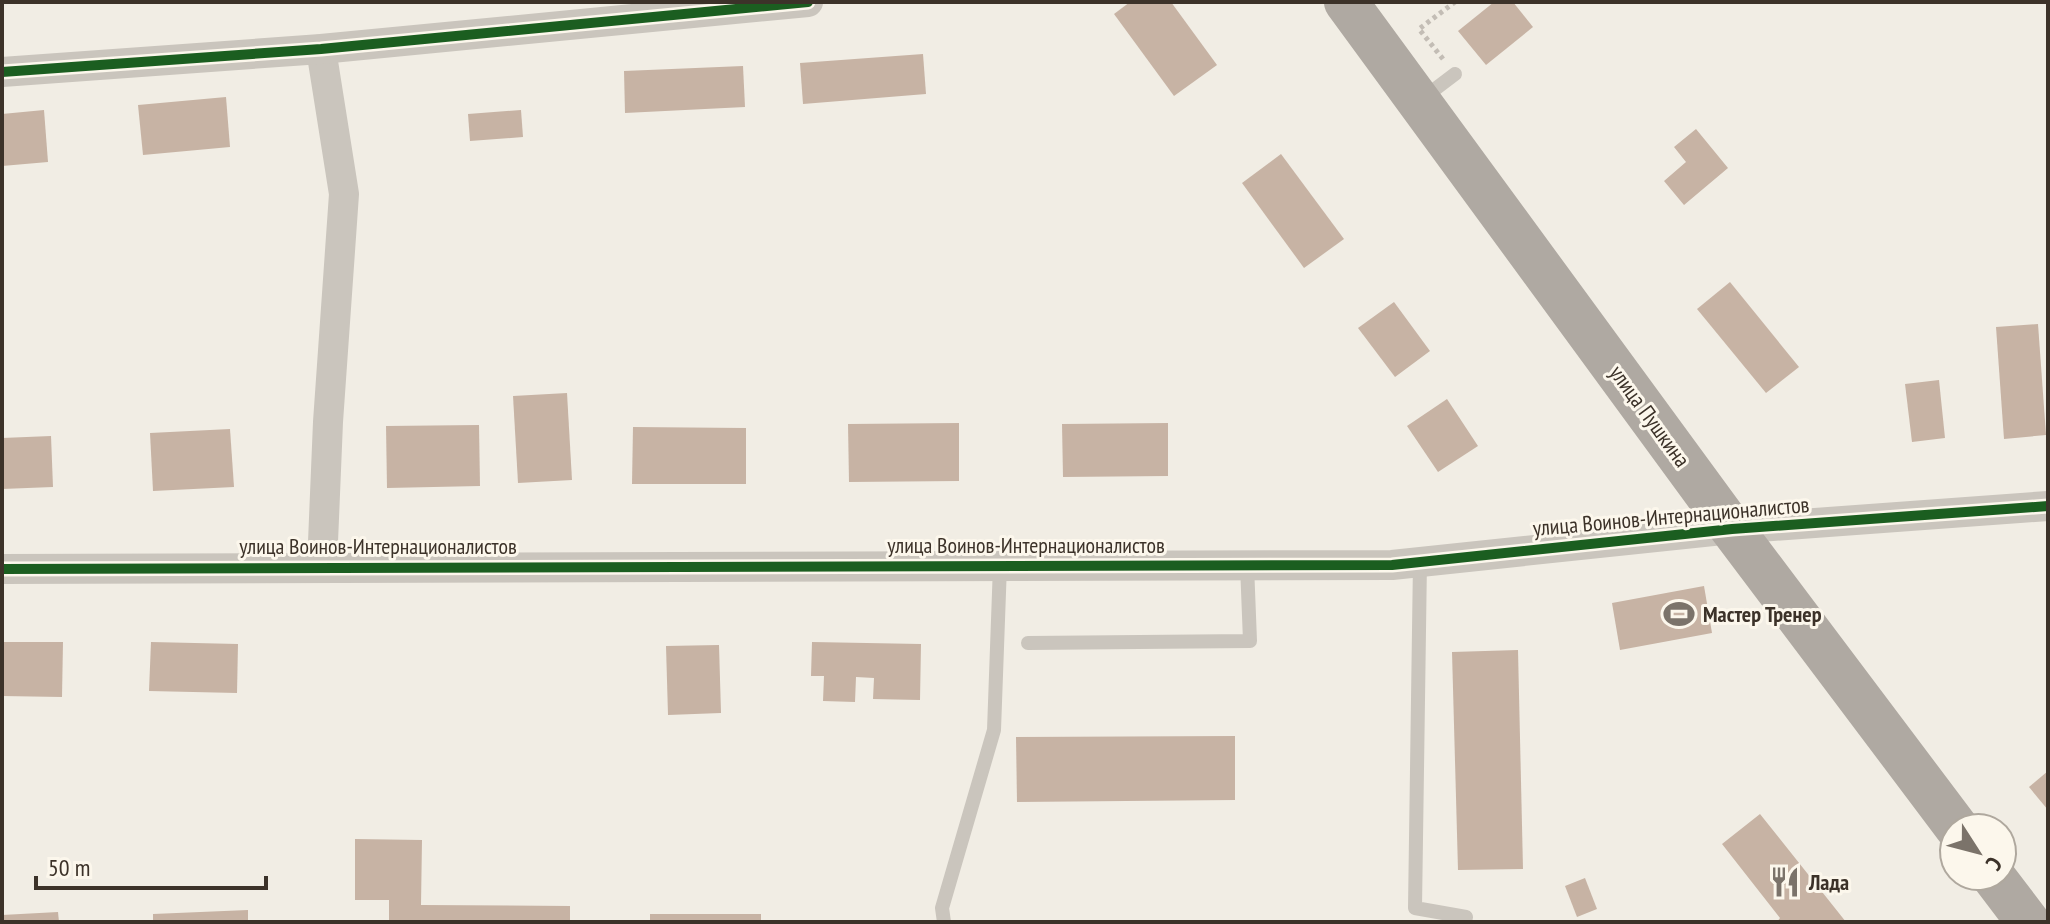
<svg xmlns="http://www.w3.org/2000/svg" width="2050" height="924" font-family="'PT Sans Narrow',sans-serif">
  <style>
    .building { fill: #c7b3a4 }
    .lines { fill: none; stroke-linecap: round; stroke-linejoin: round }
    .path { stroke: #c3bdb5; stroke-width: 5; stroke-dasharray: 4 4; stroke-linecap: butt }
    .service { stroke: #cac5bd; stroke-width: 14 }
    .minor { stroke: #cac5bd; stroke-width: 30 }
    .primary { stroke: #afa9a2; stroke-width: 44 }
    .cycleway-casing { stroke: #fcf7ec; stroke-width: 15 }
    .cycleway { stroke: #1b5e20; stroke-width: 10 }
    .labels { text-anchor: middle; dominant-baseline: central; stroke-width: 6; stroke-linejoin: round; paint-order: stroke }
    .street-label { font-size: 22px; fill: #3c3229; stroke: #fcf7ec }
    .poi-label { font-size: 22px; font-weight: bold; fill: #3c3229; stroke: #fcf7ec; text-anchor: start }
  </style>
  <rect width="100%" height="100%" fill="#f1ede4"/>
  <g class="building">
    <path d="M1130 2H1171L1217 65 1174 96 1114 14Z"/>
    <path d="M1494 2H1513L1533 27 1486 65 1458 31Z"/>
    <path d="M923 54 926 94 803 104 800 63Z"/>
    <path d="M743 66 745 107 625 113 624 71Z"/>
    <path d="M226 97 230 147 143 155 138 105Z"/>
    <path d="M44 110 48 162 2 166V114Z"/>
    <path d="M521 110 523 137 470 141 468 114Z"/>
    <path d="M1696 129 1728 168 1684 205 1664 181 1686 162 1674 147Z"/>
    <path d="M1281 154 1344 239 1304 268 1242 183Z"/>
    <path d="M1730 282 1799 367 1766 393 1697 309Z"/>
    <path d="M1394 302 1430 351 1395 377 1358 328Z"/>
    <path d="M2038 324 2046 435 2004 439 1996 327Z"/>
    <path d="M1939 380 1945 438 1912 442 1905 384Z"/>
    <path d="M567 393 572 480 518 483 513 396Z"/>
    <path d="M1447 399 1478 446 1438 472 1407 426Z"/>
    <path d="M959 423V481L849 482 848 424Z"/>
    <path d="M1168 423V476L1063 477 1062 424Z"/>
    <path d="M479 425 480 486 387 488 386 426Z"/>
    <path d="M633 427 746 428V484H632Z"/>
    <path d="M230 429 234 487 153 491 150 433Z"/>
    <path d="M51 436 53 487 2 489V438Z"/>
    <path d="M1704 586 1712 633 1620 650 1612 603Z"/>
    <path d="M2 642H63L62 697 2 696Z"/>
    <path d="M151 642 238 644 237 693 149 691Z"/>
    <path d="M812 642 921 644 920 700 873 699 874 678 856 677 855 702 823 701 824 676H811Z"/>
    <path d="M719 645 721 713 668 715 666 646Z"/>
    <path d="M1518 650 1523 869 1458 870 1452 652Z"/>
    <path d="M1235 736V800L1017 802 1016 737Z"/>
    <path d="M2048 771V810L2029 787Z"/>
    <path d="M1760 814 1846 922H1777L1780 918 1722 844Z"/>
    <path d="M355 839 422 840 421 905 570 906V922H389V900H355Z"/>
    <path d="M1585 878 1597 909 1577 917 1565 886Z"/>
    <path d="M248 910V922H153V914Z"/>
    <path d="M58 912 59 922H2V915Z"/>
    <rect x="650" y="914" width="111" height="8"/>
  </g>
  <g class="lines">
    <path class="path" d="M1443 59 1419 29 1455 2"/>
    <g class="service">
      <path d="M1422 99 1455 74"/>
      <path d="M1420 561 1415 908 1466 917 1465 922"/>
      <path d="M1028 643 1250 641 1247 565"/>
      <path d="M944 922 942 908 994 730 1000 565"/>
    </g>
    <g class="minor">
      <path d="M321 49 344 194 328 422 322 566"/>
      <path d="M2 72 321 49 808 2"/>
      <path d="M2 569 1392 565 1732 529 2048 506"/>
    </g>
    <g class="primary">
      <path d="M1346 2 1732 529 1957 828"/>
      <path d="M1993 876 2028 922"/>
    </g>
    <g class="cycleway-casing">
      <g id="cycleway">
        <path d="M2 72 321 49 808 2"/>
        <path d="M2 569 1392 565 1732 529 2048 506"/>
      </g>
    </g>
    <use href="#cycleway" class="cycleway"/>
  </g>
  <defs>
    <g id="stadium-bare" transform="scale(2.4)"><path d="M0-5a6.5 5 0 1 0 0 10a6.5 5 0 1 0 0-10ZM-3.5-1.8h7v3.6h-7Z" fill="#7b736a" stroke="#fcf7ec" stroke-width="2.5" paint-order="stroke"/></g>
    <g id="restaurant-bare" transform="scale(2.4)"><path d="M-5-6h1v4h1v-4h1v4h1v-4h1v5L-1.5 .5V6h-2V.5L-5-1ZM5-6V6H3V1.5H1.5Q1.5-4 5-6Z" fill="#7b736a" stroke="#fcf7ec" stroke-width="2.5" paint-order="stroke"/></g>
  </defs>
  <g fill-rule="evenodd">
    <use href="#stadium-bare" x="1679" y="614"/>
    <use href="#restaurant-bare" x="1785" y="882"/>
  </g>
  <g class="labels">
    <g class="street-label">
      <text transform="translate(1650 416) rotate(54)">улица Пушкина</text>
      <text transform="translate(1671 516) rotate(-5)">улица Воинов-Интернационалистов</text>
      <text x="1026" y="545">улица Воинов-Интернационалистов</text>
      <text x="378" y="546">улица Воинов-Интернационалистов</text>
    </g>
    <g class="poi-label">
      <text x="1703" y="614">Мастер Тренер</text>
      <text x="1809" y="882">Лада</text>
    </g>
  </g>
  <rect width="2050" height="924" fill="none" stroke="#3c3229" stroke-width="8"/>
  <g transform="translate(1978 852) rotate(126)"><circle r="38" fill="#fcf7ec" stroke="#afa89e" stroke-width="2"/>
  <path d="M0-6L14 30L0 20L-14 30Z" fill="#7b736a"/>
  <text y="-12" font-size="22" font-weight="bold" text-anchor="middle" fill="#3c3229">С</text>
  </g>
  <path d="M36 876v12h230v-12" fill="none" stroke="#3c3229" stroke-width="4"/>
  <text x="48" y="876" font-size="24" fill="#3c3229" stroke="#fcf7ec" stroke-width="6" paint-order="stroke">50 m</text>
</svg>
